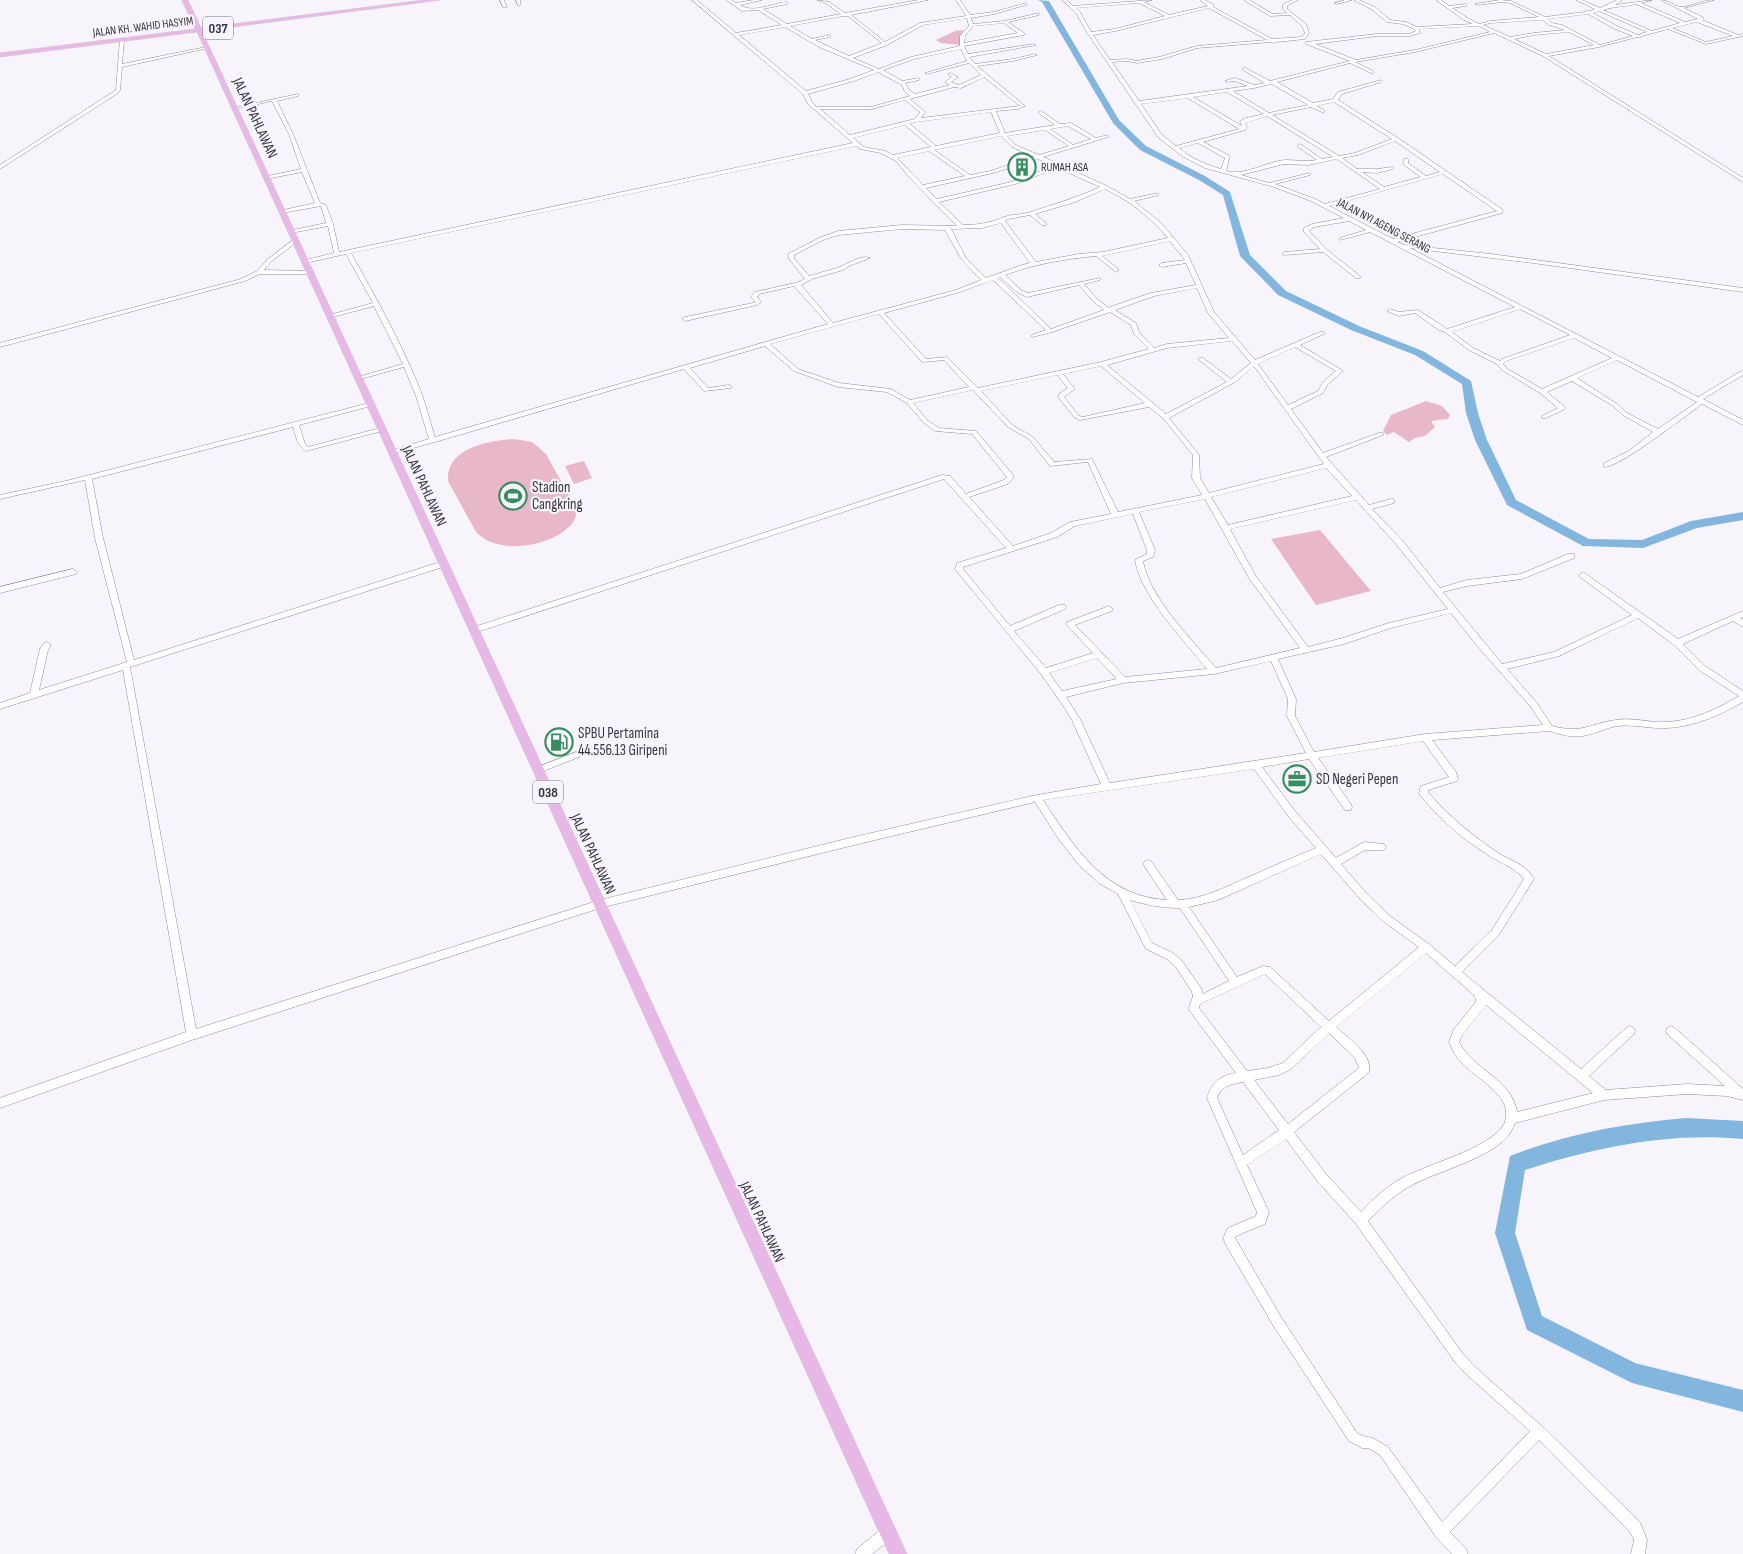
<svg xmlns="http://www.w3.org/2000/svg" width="1743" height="1554" font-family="'Sofia Sans Condensed',sans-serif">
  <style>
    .green { fill: #e8b7c8 }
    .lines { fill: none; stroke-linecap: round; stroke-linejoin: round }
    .river { fill: #83b6de; fill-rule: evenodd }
    .minor-casing { stroke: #9188a4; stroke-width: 1 }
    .major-casing { stroke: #d3d3d5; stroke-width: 1 }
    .minor { fill: #fff; fill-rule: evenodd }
    .major { fill: #e7b8e6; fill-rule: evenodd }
    .labels { text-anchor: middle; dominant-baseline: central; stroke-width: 4.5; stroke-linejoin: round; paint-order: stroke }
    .far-street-label { font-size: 12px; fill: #393541; stroke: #f7f5fb }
    .far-poi-label { font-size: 12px; fill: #393541; stroke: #f7f5fb; text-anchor: start }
    .shield { fill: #f7f5fb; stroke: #726f79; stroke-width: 1 }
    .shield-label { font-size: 14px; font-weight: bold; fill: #393541 }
    .street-label { font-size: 15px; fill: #393541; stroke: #f7f5fb }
    .poi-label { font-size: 15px; fill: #393541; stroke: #f7f5fb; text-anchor: start }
  </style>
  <rect width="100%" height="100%" fill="#f7f5fb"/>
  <g class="green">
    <path d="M964 30 960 36V45L941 43 936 40 955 31Z"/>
    <path d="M1426 401 1442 406 1450 415 1448 419 1431 421 1435 427 1425 436 1415 438 1409 442 1394 432 1387 435 1383 431 1391 415Z"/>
    <path d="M514 439 532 442 546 454 577 510C576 515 575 520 572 524 551 547 498 556 476 532L448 481C445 448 490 440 514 439Z"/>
    <path d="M584 461 592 478 574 484 565 466Z"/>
    <path d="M1320 530 1371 591 1316 605 1271 539Z"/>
  </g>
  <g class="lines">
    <g class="river">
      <path d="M1038 0 1049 1 1119 120 1146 146 1205 176 1230 192 1250 255 1286 291 1359 326 1423 351 1471 381 1478 413 1487 440 1516 500 1589 539 1642 540 1691 521 1743 512V520L1697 528 1643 548 1583 546 1507 505 1475 440 1466 413 1462 384 1415 355 1351 330 1278 295 1240 256 1223 195 1199 180 1140 150 1113 123 1042 2Z"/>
      <path d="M1686 1118 1743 1121V1139C1668 1132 1597 1147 1525 1170L1515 1233 1542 1316 1635 1363 1743 1390V1412L1632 1383 1527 1330 1495 1233 1510 1156C1565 1134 1627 1123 1686 1118Z"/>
    </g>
    <g class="minor-casing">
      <g id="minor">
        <path d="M500 0H504L507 7H503Z"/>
        <path d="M516 0H520V5H518Z"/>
        <path d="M692 0H697L736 33 782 25 758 10 742 11 726 0H731L736 3 754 0H762L740 5C753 14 773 3 787 2V4L763 9 787 24 841 14 827 4 817 0 829 2 845 13 919 0H928L851 15 885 42 920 23 966 16 956 0H960L970 15 994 12 1026 3V5L994 14 971 18 973 24 1005 21 1039 13V15L1008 22 1024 33V35L964 46 968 54 1034 44 1036 45 969 57 975 64 1013 59 1035 54 1037 55 1013 61 977 66 1025 106 1018 109 996 111 1005 133 1055 125 1039 113V112L1041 111 1060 124 1071 123 1096 138 1108 135V137L1043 157 1107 186 1130 199 1158 193V195L1134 201 1161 223 1188 255 1214 312 1255 360 1320 332H1324V334L1300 345 1343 371 1328 384 1323 393 1291 409 1323 453 1379 433H1383V435L1326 457 1369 505 1391 499H1394V503L1372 509 1402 540 1440 588 1467 580 1521 574 1568 554H1574V558L1522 579 1467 586 1443 592 1502 664 1554 652 1632 615 1580 577 1579 575 1583 572 1678 639 1743 611V617L1740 618 1743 620V627L1733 621 1683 644 1705 666 1743 691V702C1720 715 1694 727 1667 728 1650 729 1634 724 1617 726 1605 728 1595 734 1583 736 1571 738 1560 734 1549 731L1432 740 1456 772 1458 779 1457 781 1428 790V792C1443 810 1461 826 1480 840 1488 846 1495 851 1503 856 1515 862 1527 866 1534 879L1498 936 1462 972 1581 1069 1626 1028 1630 1026 1634 1028 1635 1031 1634 1034 1589 1076 1606 1090 1687 1084 1725 1086 1667 1034 1666 1031 1667 1028 1671 1026 1675 1028 1743 1089V1100L1727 1096 1687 1094 1604 1100 1515 1123C1514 1126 1512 1130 1510 1133 1495 1157 1438 1171 1412 1185 1395 1194 1382 1207 1368 1221L1463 1354 1474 1366 1543 1427 1640 1522 1647 1540 1645 1554H1631L1634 1540 1630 1532 1539 1440 1450 1532 1466 1549 1468 1554H1452L1436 1537 1380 1455 1368 1448H1362L1349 1441 1273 1325 1226 1245 1223 1238 1228 1228 1256 1216 1257 1212 1207 1098C1212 1082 1219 1076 1236 1073L1190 1011 1189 1008 1193 996 1192 992 1176 967 1167 959 1146 949 1118 894 1099 883 1078 864 1058 838 1035 802 854 845 600 908 192 1040 0 1108V1098L186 1032 123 670 0 709V703L30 693 40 649 44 643 47 642 51 645 48 650 39 690 127 662 95 538 85 480 0 499V495L70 480 369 403 372 405 371 406 299 425 305 444 308 447 380 428 383 430 382 431 306 451C297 446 296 436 293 427L92 479 103 538 134 660 440 562 443 561 447 564 446 566 130 667 196 1029 600 900 854 837 1037 795 1101 784 1072 720 1064 707 1041 674 955 569 957 563 1006 548 944 479 477 632 474 633 470 630 471 628 942 475 950 476 966 494 1004 480 1007 477 972 434 935 431 923 422 907 403 887 392 838 387 794 371 765 346 690 368 708 388 729 385 731 386V388L704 391 684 369 435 442 391 454 388 452 389 451 429 439 416 396 404 367 357 380 354 378 403 364 374 306 329 318 326 316 373 303 346 254 305 263 302 261 334 253 328 226 291 233 288 231 326 223 321 206 282 213 279 211 315 203 302 172 266 179 263 177 301 169 289 134 272 101 235 109 233 108 298 94V96L277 101 293 134 320 203 326 205 333 224 339 252 853 143 808 104 803 94ZM843 16H848L882 43 849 56 815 40 830 37V35L812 39 790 26ZM967 18 969 26 960 36V46L911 57 879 69 853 58 887 45 923 25ZM1004 23 1018 33 964 43 965 36 973 26ZM785 27 819 47 874 70 850 79 806 91 739 35ZM961 49 967 61 925 73 927 74 969 63 981 75 959 85 951 82 958 77 950 73 948 74 952 77 945 82 950 85 915 94 909 90 905 83 919 80V78L902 81 883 70 914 59ZM878 72 902 85 905 92 910 96 871 107H817L812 102 808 94 854 81ZM984 77 1020 106 921 118 925 112 910 99 954 87 961 88ZM905 100 920 112 915 119 850 135 820 109H871ZM991 112 1000 133 936 146 909 123ZM905 125 931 147 893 155 885 151 864 147 853 138ZM1068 126 1091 139 1073 145 1050 129ZM1045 130 1069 146 1039 155 1016 145 1007 136ZM1001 136 1012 147 1034 157 990 171 970 175 934 150ZM856 146 860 149 881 153 896 161 909 177 957 226 902 225 838 231 821 237 788 254 789 259 805 279 799 282 755 292 751 297 755 302 753 303 685 317 682 319 685 321 757 305 761 302 757 297 759 294 794 286 828 324 435 437C429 419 425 400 417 382 398 337 375 296 351 253ZM929 151 965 176 923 185 897 158ZM1038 159 1054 166 1011 182 937 199 926 188 993 173ZM1058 168 1100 187C1076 198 1052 205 1027 213 1020 215 1011 214 1004 217 990 223 978 225 963 225L939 202 1015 184ZM1105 189C1129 200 1150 217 1168 238L1103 252 1079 254 1036 262 1005 221 1008 219 1030 215 1042 225H1046V223L1035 214 1075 202ZM1001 223 1030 263 1022 265 986 278 966 258 951 229 982 228ZM902 229 945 230 962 260 981 280 956 290 833 323 801 285 812 279 843 270 849 266 870 258C861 254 846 265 837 268 828 271 818 273 809 276L794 258V255L825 239 839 235ZM1170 241 1185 260 1162 263 1159 265 1162 267 1186 263 1196 285 1151 293 1110 307 1109 308 1097 299 1084 284 1100 280V278L1028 293 1021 290 1005 275C1034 264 1065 259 1096 256L1116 272 1119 270 1118 269 1102 256ZM1000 277 1017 292 1027 297 1079 285 1093 301 1104 310 1051 329 998 278ZM993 280 1046 330 1032 335V337L1052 332 1110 312 1131 325 1134 334 1149 349 1101 362 978 388 947 357 926 359 884 313 960 292ZM1197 288 1208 313 1229 338 1167 344 1154 348 1139 332 1136 323 1115 310 1154 296ZM879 314 922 362 944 360 969 387 910 400 891 389 839 383 798 369 770 344ZM1232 341 1251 363 1231 379 1203 358H1199V360L1227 382 1166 414 1107 365 1167 348ZM1295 347 1336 371 1323 382 1318 391 1288 405 1258 364ZM1101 366 1145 403 1083 417 1079 416 1064 397 1075 389 1063 374ZM1254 366 1324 464 1209 493 1200 478 1199 455 1169 418 1235 382ZM1057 375 1068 388 1059 394 1058 397 1075 418 1080 420 1149 407 1163 418 1193 455 1192 478 1202 495 1118 512 1092 459 1054 462 1033 437 1012 425 981 391ZM973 390 1008 427 1029 439 1050 466 1088 462 1111 514 1070 522 1051 533 1013 546 969 497 1008 484 1014 477 1013 475 976 431 939 428 927 420 913 403ZM1326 468 1352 496 1228 525 1211 497ZM1205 499 1249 578 1300 648 1216 668C1192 640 1149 597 1143 561L1153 557 1155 550 1139 512ZM1356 500 1396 544 1448 609 1389 623 1343 638 1308 647 1255 575 1230 529ZM1133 514 1147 550V554L1135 560C1142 598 1183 639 1207 669L1125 677 1075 625 1112 611 1113 609 1109 606 1067 622 1066 624 1093 653 1046 668 1014 631 1065 609 1066 607 1065 605H1059L1010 626 963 569V567L1057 537 1075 526ZM1451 613 1479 648 1531 707 1543 725 1425 734 1314 752 1295 716 1296 699 1278 659 1344 644 1391 628ZM1638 618 1674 645 1699 670 1739 696C1717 709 1693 721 1666 722 1649 723 1633 717 1616 720 1588 724 1583 734 1552 726L1537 703 1507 669 1559 656ZM1097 658 1117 679 1062 691 1049 673ZM1271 661 1288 699 1287 716 1306 753 1110 783 1080 719 1066 697 1123 683 1214 674ZM1423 741 1449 777 1421 786 1419 793 1420 795C1439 818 1460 837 1485 853 1497 862 1515 867 1524 879L1492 930 1455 966 1429 944 1390 916 1367 894 1341 864 1365 850H1384L1386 847 1384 844 1364 842 1336 858 1295 811 1262 767 1309 759 1345 810H1351L1352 807 1351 804 1318 758ZM1254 769 1289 817 1316 848C1294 857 1273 866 1251 876 1227 886 1205 899 1178 900L1151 861 1148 860 1145 861 1143 864 1167 900C1105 897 1074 847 1043 800ZM1321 854 1361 900 1384 922 1419 947 1329 1021 1270 967 1263 966 1237 977 1189 907 1218 900ZM1130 900C1147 905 1162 908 1180 908L1229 981 1203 994 1201 988 1182 961 1173 953 1152 943ZM1426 953 1475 996 1476 1002 1454 1029 1449 1042C1452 1049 1455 1056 1461 1062 1473 1076 1496 1086 1504 1104 1507 1111 1507 1119 1503 1126 1487 1149 1428 1164 1402 1178 1386 1187 1373 1199 1361 1212L1326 1174 1294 1132 1361 1079C1363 1077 1368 1074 1369 1071 1373 1055 1346 1036 1336 1027ZM1265 974 1321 1027 1283 1063 1268 1068 1247 1071 1199 1008 1200 1004ZM1486 1005 1593 1093 1517 1112C1512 1079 1473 1070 1459 1042L1462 1035ZM1329 1033 1355 1058 1359 1068 1288 1124 1254 1080 1279 1075 1291 1069ZM1243 1082 1279 1130 1243 1155 1217 1098C1221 1086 1231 1084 1243 1082ZM1286 1139 1318 1182 1356 1224 1455 1362 1466 1374 1530 1431 1442 1522 1388 1447 1373 1438 1363 1436 1357 1433 1281 1317 1235 1238 1236 1236 1265 1224 1269 1212 1247 1165Z"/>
        <path d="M1062 0H1067L1073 6 1152 0 1144 2 1169 15 1208 6 1200 0H1205L1214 5 1213 7 1272 39 1302 37 1305 33 1302 26 1290 15 1270 16 1244 0H1249L1273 14 1287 13 1283 9V4L1293 0H1298L1287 6V9L1306 24 1309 33 1305 39 1276 42 1274 43 1271 42 1197 48 1162 59 1137 63 1127 61 1112 62 1139 101 1248 86 1235 81 1227 82 1225 81 1235 78 1254 85 1265 83 1243 70V68H1245L1270 81 1350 61 1306 44V42L1377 34H1409L1416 31 1414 29 1403 24 1387 22 1371 9 1354 0H1359L1375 7 1390 20 1406 22 1417 27 1473 24 1464 20 1436 0H1441L1449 6 1466 4V6L1452 8 1468 18 1479 24 1490 21 1539 17 1510 3 1502 2 1477 5 1475 4 1500 0 1511 1 1545 17 1585 12 1587 10 1590 11 1595 9 1576 0H1582L1600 8 1617 0H1622L1615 5 1652 0 1641 3 1685 22 1698 19 1661 0C1668 0 1674 6 1681 7 1690 7 1703 0 1714 0L1684 8 1704 18 1702 20 1738 35 1743 34V36L1706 44 1668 29 1642 36 1640 38 1637 37 1599 47 1549 56 1743 178V182L1543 56 1494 33 1415 52 1355 62 1373 71V73H1371L1350 63 1277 82 1313 103 1333 99 1338 92 1381 80V82L1342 94 1338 100 1398 138 1503 210 1502 213 1397 242 1404 245 1491 254 1743 288V292L1533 263 1410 248 1698 397 1743 370V375L1703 399 1743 420V425L1702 404C1685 416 1619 468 1604 467V463L1629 451 1653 432 1623 415 1613 406 1572 381 1547 392 1565 407V409L1546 418H1542V416L1558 408 1540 393 1502 370 1497 364 1469 350 1445 332 1439 330 1415 313 1399 316 1387 311 1390 309 1399 312 1418 310 1447 329 1515 307 1370 232 1340 240V238L1366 230 1349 221 1314 227 1309 231 1326 249 1360 276V278H1356L1323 252 1283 255V253L1285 252 1320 249 1304 232V228L1312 224 1344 218 1311 201 1274 187 1205 168 1182 156 1158 137 1088 34 1076 13ZM1139 3 1165 16 1115 29 1091 32 1080 12 1076 8ZM1636 4 1680 23 1652 31 1603 10C1614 6 1625 7 1636 4ZM1209 8 1267 40 1197 46 1159 57 1137 61 1127 59 1110 60 1093 35 1115 31ZM1599 11 1647 32 1638 35 1619 27 1593 13ZM1588 14 1615 29 1633 36 1600 45 1562 25 1552 23 1548 19ZM1543 20 1549 25 1565 30 1534 33 1510 37 1483 25 1490 23ZM1697 22 1733 36 1706 42 1672 28ZM1479 26 1490 32 1415 50 1356 60 1315 44 1377 36H1410L1420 33 1419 29ZM1569 32 1594 45 1546 54 1514 39 1534 35ZM1271 84H1272L1308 105 1269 113 1233 91 1254 88ZM1227 92 1264 114 1246 118 1240 121 1242 126 1193 97ZM1188 98 1239 129 1176 146 1162 135 1141 104ZM1334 102 1392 139 1355 153 1339 156 1272 115 1311 107 1322 112H1324V110L1316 106ZM1267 116 1333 157 1322 159 1300 144 1297 146 1298 147 1317 160C1306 162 1296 160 1285 160 1265 162 1246 176 1226 171L1230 156 1203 142 1245 130 1247 127 1245 123ZM1395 141 1440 172 1426 176 1408 163V159H1404L1403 164 1421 177 1384 187 1362 172 1377 173 1393 169V167L1377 169H1357L1342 158 1358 155ZM1198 143 1225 158 1221 169C1206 165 1191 158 1179 148ZM1337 159 1380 189 1325 204 1315 199 1275 184 1310 175V173L1269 183 1241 175 1284 164 1308 165ZM1443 174 1497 211 1393 239 1329 206ZM1520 309 1570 335 1502 359 1500 361 1473 348 1452 332ZM1574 338 1612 358 1542 389 1506 368 1503 364 1506 361ZM1617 360 1695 401 1697 402 1658 429 1627 413 1617 404 1577 378Z"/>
        <path d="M1345 0H1352L1337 4 1335 3Z"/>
        <path d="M122 39 124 40 122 64 206 47 208 48 122 67 120 90 118 93 0 169V165L116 90 120 40Z"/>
        <path d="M293 240 298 241 272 261 264 270 310 271 312 272V274H260L245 281 0 347V343L241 279 257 271 268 259Z"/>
        <path d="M73 569 77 572 76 574 0 593V587Z"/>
        <path d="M579 751 583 754 582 756 538 773 535 772 534 770 535 768Z"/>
        <path d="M889 1525 894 1527 896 1532 894 1537 872 1554H855L857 1549 884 1527Z"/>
      </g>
    </g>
    <g class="major-casing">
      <path id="major" d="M182 0H188L201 28 424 0H440L202 31 907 1554H889L197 32 0 57V53L195 29Z"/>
    </g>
    <use href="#minor" class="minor"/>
    <use href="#major" class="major"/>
  </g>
  <defs>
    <g id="building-ring" transform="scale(1.4375)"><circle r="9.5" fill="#f7f5fb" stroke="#388d60" stroke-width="1.5"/><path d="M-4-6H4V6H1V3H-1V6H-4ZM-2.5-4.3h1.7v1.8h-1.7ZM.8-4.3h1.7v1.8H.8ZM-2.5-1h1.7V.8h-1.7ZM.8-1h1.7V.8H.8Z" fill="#388d60"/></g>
    <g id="stadium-ring" transform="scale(1.4375)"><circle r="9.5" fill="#f7f5fb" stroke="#388d60" stroke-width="1.5"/><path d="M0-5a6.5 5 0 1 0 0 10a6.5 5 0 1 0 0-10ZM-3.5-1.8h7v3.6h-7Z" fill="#388d60"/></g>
    <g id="fuel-ring" transform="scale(1.4375)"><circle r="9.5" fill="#f7f5fb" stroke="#388d60" stroke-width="1.5"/><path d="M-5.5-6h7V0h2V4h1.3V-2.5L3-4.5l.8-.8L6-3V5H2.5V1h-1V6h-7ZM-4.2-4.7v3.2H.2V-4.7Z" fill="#388d60"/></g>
    <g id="office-ring" transform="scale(1.4375)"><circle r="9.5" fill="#f7f5fb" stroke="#388d60" stroke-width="1.5"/><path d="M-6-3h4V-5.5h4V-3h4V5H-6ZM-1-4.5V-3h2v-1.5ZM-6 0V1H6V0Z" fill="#388d60"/></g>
  </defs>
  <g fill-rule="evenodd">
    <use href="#building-ring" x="1022" y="167"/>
    <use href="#stadium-ring" x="513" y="496"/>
    <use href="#fuel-ring" x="559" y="742"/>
    <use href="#office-ring" x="1297" y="779"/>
  </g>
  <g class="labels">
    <g class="far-street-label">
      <text transform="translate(143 27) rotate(-7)">JALAN KH. WAHID HASYIM</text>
      <text transform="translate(1384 226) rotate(28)">JALAN NYI AGENG SERANG</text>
    </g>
    <g class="far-poi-label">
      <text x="1041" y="167">RUMAH ASA</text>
    </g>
    <g class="shield">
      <rect x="203" y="16.5" width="30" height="23" rx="4"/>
      <rect x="533" y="780.5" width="30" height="23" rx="4"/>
    </g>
    <g class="shield-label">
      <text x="218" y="28">037</text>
      <text x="548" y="792">038</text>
    </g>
    <g class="street-label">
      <text transform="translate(255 118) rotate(65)">JALAN PAHLAWAN</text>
      <text transform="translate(424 486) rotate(65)">JALAN PAHLAWAN</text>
      <text transform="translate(593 854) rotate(65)">JALAN PAHLAWAN</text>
      <text transform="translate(762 1222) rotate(65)">JALAN PAHLAWAN</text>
    </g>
    <g class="poi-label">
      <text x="532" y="487">Stadion<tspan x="532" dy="17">Cangkring</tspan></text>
      <text x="578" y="733">SPBU Pertamina<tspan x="578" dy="17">44.556.13 Giripeni</tspan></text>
      <text x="1316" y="779">SD Negeri Pepen</text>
    </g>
  </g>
</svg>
